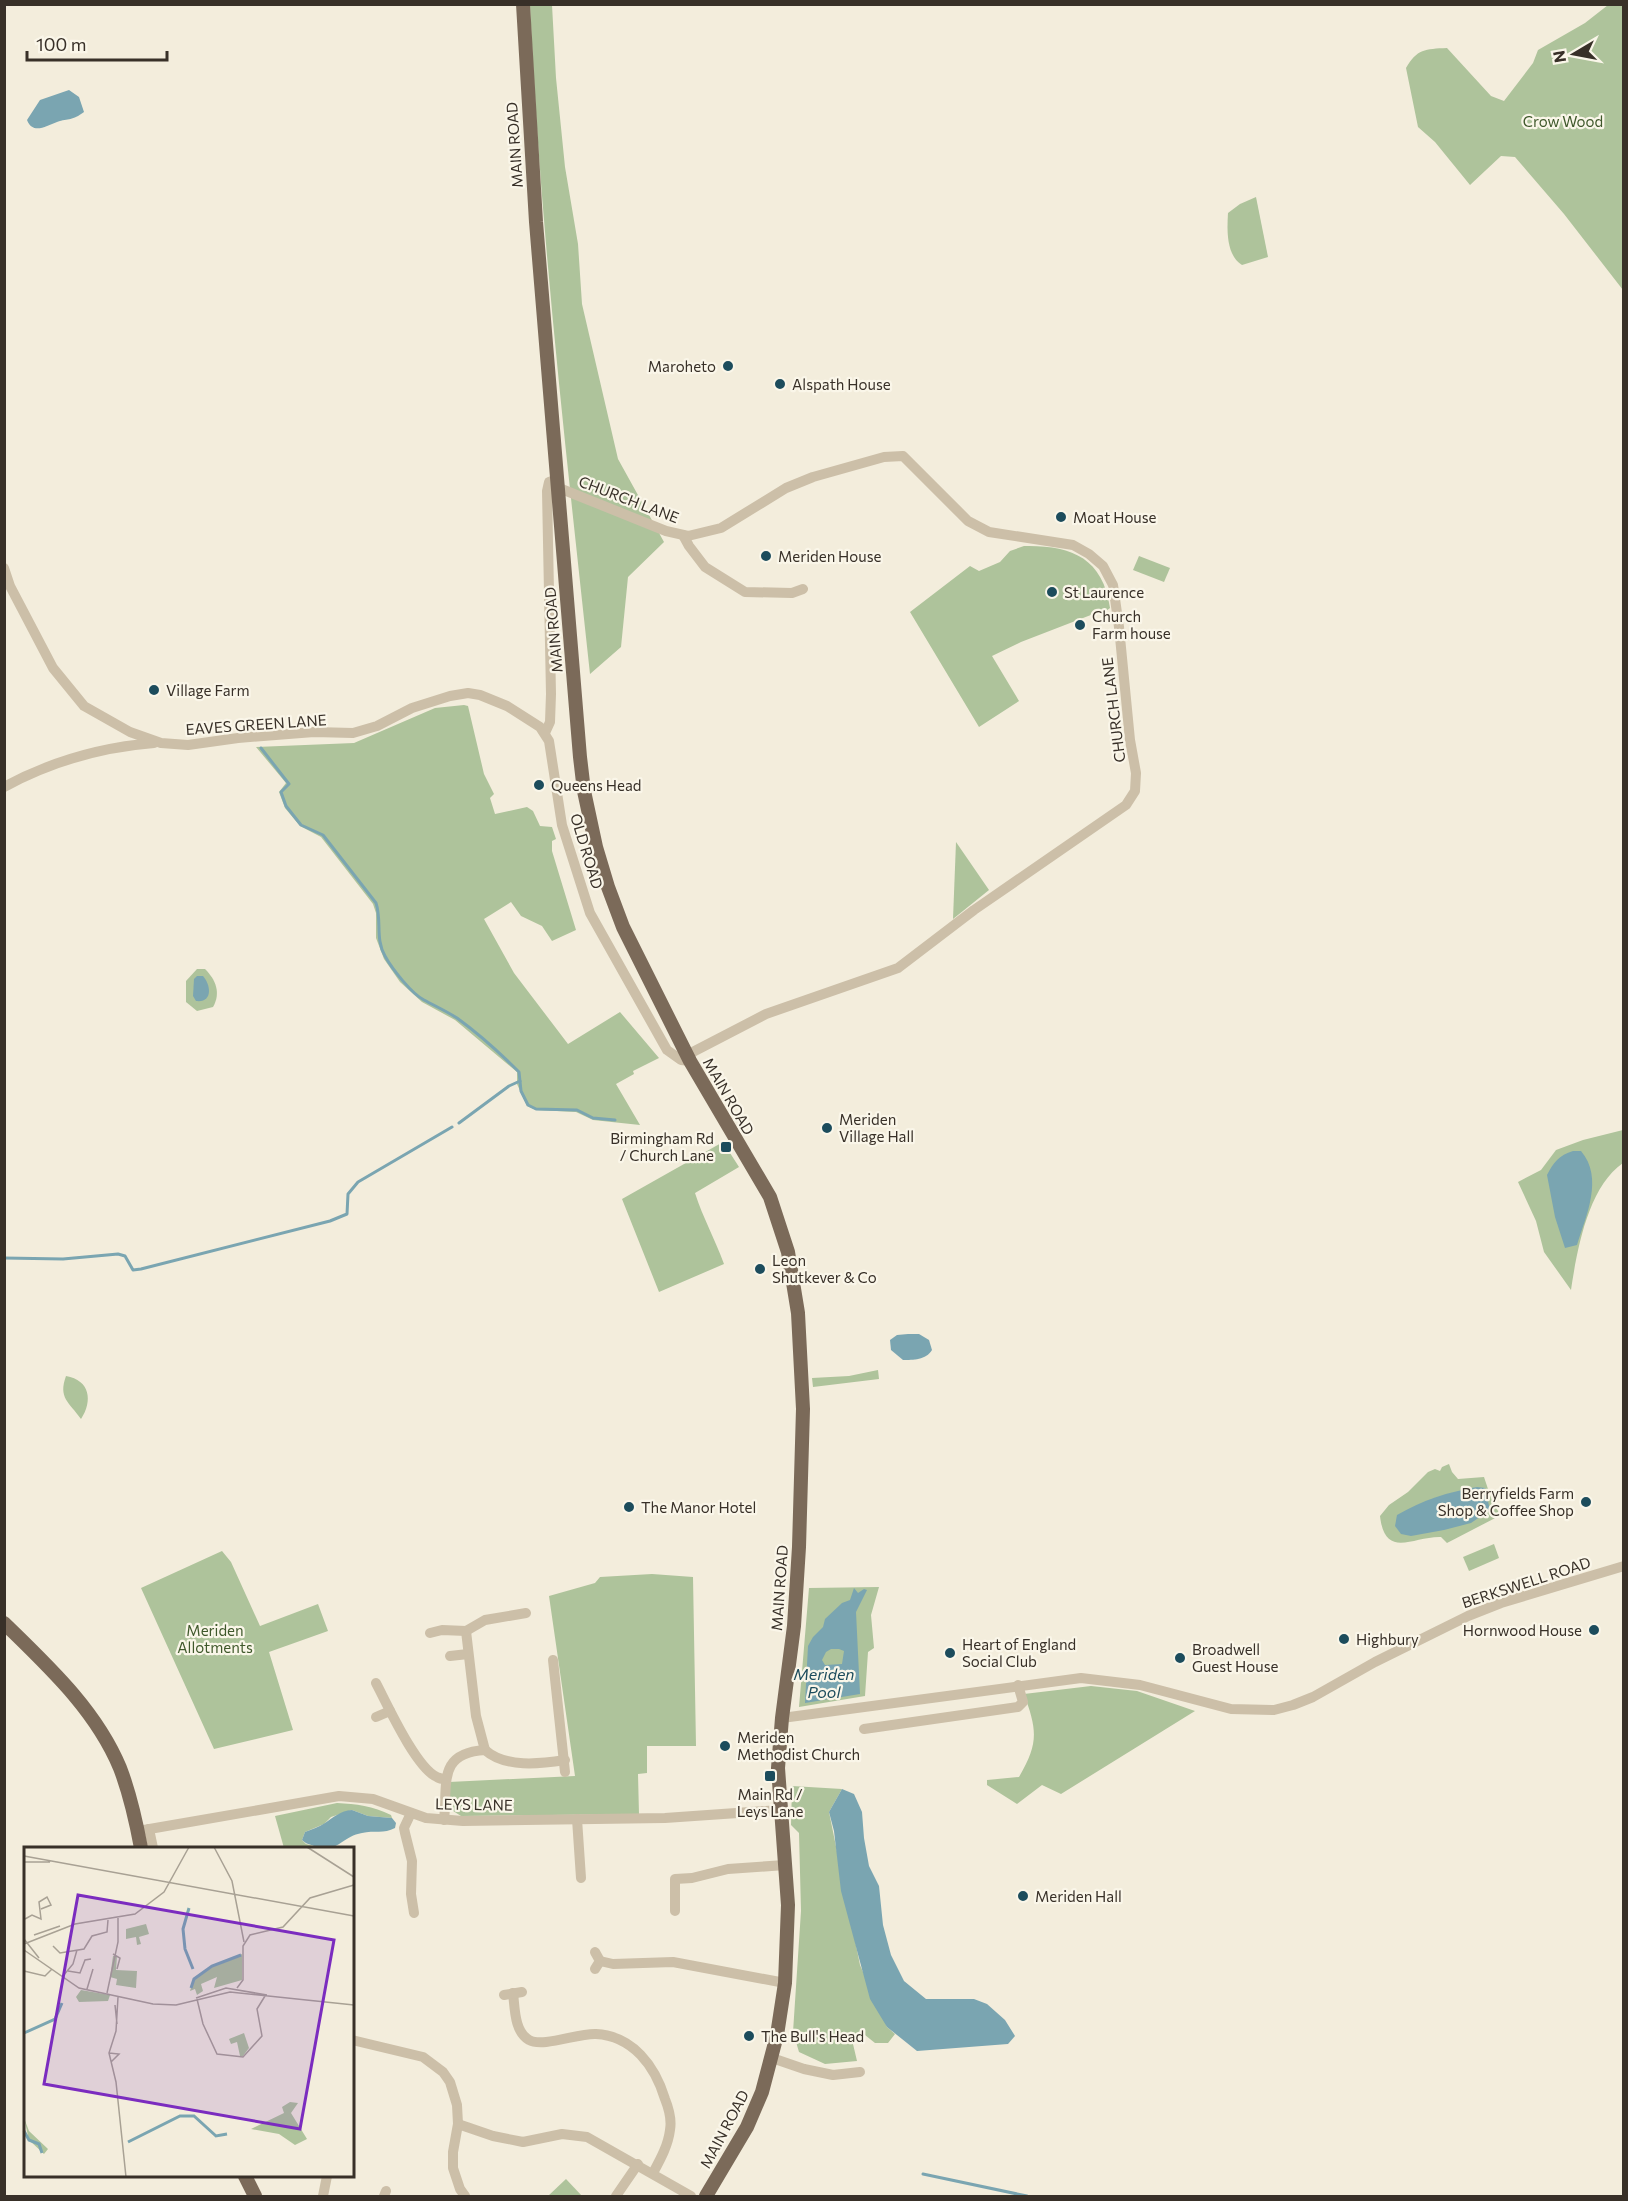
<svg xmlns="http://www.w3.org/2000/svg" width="1628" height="2201" font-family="Commissioner,sans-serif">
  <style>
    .green { fill: #aec39b }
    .water { fill: #7aa5b1; fill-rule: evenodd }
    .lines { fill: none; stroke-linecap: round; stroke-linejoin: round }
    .stream { stroke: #7aa5b1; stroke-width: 3 }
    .minor { stroke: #ccbfa8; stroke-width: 10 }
    .major { stroke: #7b6a59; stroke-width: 14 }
    .poi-dot { fill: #1c4c5c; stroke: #faf6e9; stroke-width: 2 }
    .labels { text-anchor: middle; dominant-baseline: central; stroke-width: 4.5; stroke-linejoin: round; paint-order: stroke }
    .park-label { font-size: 15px; fill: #3f582b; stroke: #faf6e9 }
    .street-label { font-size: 15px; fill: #383028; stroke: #faf6e9 }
    .poi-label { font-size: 15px; fill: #383028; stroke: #faf6e9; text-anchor: start }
    .water-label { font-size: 16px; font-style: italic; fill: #1c4c5c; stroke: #faf6e9 }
    .inset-river { fill: none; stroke: #7aa5b1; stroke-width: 3 }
    .inset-road { fill: none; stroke: #a8a194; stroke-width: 1.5 }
    .view { fill: #7b2cbf; fill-opacity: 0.15; stroke: #7b2cbf; stroke-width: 3 }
    .inset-edge { fill: none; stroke: #383028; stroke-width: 3 }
  </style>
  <rect width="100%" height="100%" fill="#f3eddc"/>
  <g class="green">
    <path d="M530 5H552L556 78 565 167 578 244 582 304 618 459 664 542 628 577 621 647 590 674C566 451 540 229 530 5Z"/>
    <path d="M1608 5H1623V290L1564 214 1515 157 1501 156 1470 185 1435 142 1418 127 1406 68C1417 49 1425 49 1447 48L1491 96 1504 101 1533 63 1538 50 1585 23Z"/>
    <path d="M1256 197 1268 257 1242 265C1226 255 1227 230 1228 213L1240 204Z"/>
    <path d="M1024 546C1070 545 1103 557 1110 608L1102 614 1096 613 1021 642 992 656 1019 701 979 727 910 612 970 566 979 571 1000 562 1010 551Z"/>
    <path d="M1139 556 1170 568 1164 582 1133 570Z"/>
    <path d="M464 705 468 706 484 774 494 794 490 798 495 814 527 807 533 811 540 826 552 827 556 839 552 841V851L576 930 552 941 542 926 521 916 511 902 484 919 514 973 568 1044 620 1012 659 1058 633 1071 634 1074 616 1084 640 1125 593 1120 576 1112 536 1110 527 1106 517 1084V1072L455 1020 422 1002 400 982 384 959 376 938V913L373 904 321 837 300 826 285 808 279 792 286 783 256 747 354 743 435 708Z"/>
    <path d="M956 842 989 890 953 919Z"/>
    <path d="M197 969H205C216 980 221 993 213 1007L197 1011 186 1002V981Z"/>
    <path d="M1623 1130V1163C1588 1187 1577 1250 1571 1290L1544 1252 1536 1221 1518 1182 1541 1170 1556 1150 1583 1140Z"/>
    <path d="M723 1142 739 1167 695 1193C703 1218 715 1239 724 1264L659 1292 622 1199Z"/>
    <path d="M878 1370 879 1379 813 1387 812 1378 849 1376Z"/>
    <path d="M66 1376C90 1380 93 1401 81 1419 69 1402 58 1398 66 1376Z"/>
    <path d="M1449 1464 1452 1472 1458 1479 1484 1477 1493 1504 1501 1515 1447 1543 1441 1537C1413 1536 1385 1560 1380 1516L1389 1505 1408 1492 1428 1472 1435 1469 1440 1471 1442 1467Z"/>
    <path d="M1494 1544 1499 1558 1469 1571 1463 1557Z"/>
    <path d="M222 1551 231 1562 260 1626 318 1604 328 1631 269 1652 293 1730 214 1749 141 1588Z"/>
    <path d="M652 1574 693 1577 696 1746H647V1773L638 1774 639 1814 461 1816 450 1809 449 1782 575 1776 549 1596 595 1583 600 1577Z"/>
    <path d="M879 1587 871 1615 874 1648 868 1652 865 1696 799 1707 809 1588Z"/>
    <path d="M1091 1686 1137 1691 1195 1711 1061 1794 1042 1785 1017 1804 987 1785V1780L1019 1777C1039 1743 1037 1730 1024 1694Z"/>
    <path d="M792 1786 842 1789 829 1812 860 1965 887 2027 895 2034 888 2043H875L865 2035 853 2044 857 2061 825 2064 799 2052 793 2032 801 1911 799 1833 791 1825Z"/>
    <path d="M337 1803C356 1804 373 1806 391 1815L392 1818 368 1816 352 1810 331 1817 324 1824 305 1832 302 1840 306 1844 321 1848H284L275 1816Z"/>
    <path d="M566 2179 582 2196H548Z"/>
  </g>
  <g class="water">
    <path d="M69 90 79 97 84 112C72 121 69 118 57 122 46 126 33 135 27 120L40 100Z"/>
    <path d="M197 976H203C211 985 213 1003 196 1001L193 996 194 979Z"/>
    <path d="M1573 1151H1581C1604 1178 1586 1216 1577 1245L1565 1248 1555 1217 1547 1175C1553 1163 1559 1155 1573 1151Z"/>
    <path d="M908 1334H919L929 1340 932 1350C926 1360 913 1360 903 1360L891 1350 890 1340 897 1335Z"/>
    <path d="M1477 1487 1485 1488 1490 1510 1471 1523 1444 1530 1411 1536 1401 1534 1395 1526 1397 1515C1423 1500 1448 1492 1477 1487Z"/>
    <path d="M854 1588 858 1593 864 1589 867 1590 856 1612 860 1694 805 1703 808 1646 813 1637 823 1627 825 1619 842 1603 850 1600ZM831 1649H839L844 1651 842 1664 825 1665 822 1660 826 1652Z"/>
    <path d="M842 1789 854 1794 862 1812 864 1838 869 1866 879 1886 883 1925 891 1955 904 1981 926 1999H974L987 2004 1005 2020 1015 2036 1008 2044 917 2051 887 2027 870 1999 841 1891 834 1831 829 1812Z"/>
    <path d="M352 1810 368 1816 392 1818 396 1823 395 1828C384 1834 374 1830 362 1833 340 1837 339 1854 314 1846 309 1844 306 1844 302 1840L305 1832C312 1829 319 1827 325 1823 334 1817 340 1811 352 1810Z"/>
  </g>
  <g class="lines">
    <g class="stream">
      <path d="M261 748 289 784 281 792 286 806 301 825 323 835 376 903C382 921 375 939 385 956 392 969 412 994 424 1000 435 1006 446 1011 457 1018 479 1034 500 1053 519 1072L521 1091 528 1105 536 1109 577 1110 593 1118 615 1120"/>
      <path d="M459 1123 509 1086 520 1081"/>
      <path d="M4 1258 63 1259 118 1254 125 1256 133 1270 141 1269 330 1221 347 1214 348 1194 358 1182 452 1127"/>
      <path d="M923 2174 1027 2196"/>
    </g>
    <g class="minor">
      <path d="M559 488 666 531 688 536 721 528 786 488 813 477 884 457 903 456 968 521 989 532 1073 545 1089 554 1103 566 1113 585 1119 627 1130 740 1136 773 1135 791 1126 805 974 910 898 968 766 1014 687 1055"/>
      <path d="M683 535 689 546 705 567 745 592 792 593 803 589"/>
      <path d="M4 568 10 586 53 668 84 706 130 732 161 743 188 745 238 738 314 732 353 733 377 726 412 708 450 696 468 693 480 695 507 706 540 727 549 741 562 825 590 913 667 1050 681 1060 690 1061"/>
      <path d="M545 733 550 722 551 694 547 491 549 482 558 479"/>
      <path d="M4 787C50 762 103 747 154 743"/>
      <path d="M466 1631 476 1716 485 1750"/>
      <path d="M430 1633 442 1630 466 1631 485 1620 526 1613"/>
      <path d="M450 1656 468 1654"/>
      <path d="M553 1660 565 1772"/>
      <path d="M376 1683C387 1704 416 1768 437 1777 440 1779 443 1779 446 1779"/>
      <path d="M376 1717 390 1711"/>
      <path d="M782 1718 1081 1678 1140 1685 1231 1709 1274 1710 1293 1705 1313 1697 1375 1662 1468 1616 1501 1603 1624 1566"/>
      <path d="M864 1729 1018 1707 1023 1702 1018 1685"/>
      <path d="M411 1813 404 1828 405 1833 412 1861 411 1894 414 1913"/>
      <path d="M577 1819 581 1878"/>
      <path d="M444 1820C448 1784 437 1753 485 1750 505 1768 540 1764 565 1760"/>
      <path d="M149 1829 153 1848"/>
      <path d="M138 1831 339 1796 373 1799 426 1818 463 1821 665 1818 780 1810"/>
      <path d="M675 1911V1879L692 1878 728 1869 785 1865"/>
      <path d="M595 1952 600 1961 595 1969"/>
      <path d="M600 1961 613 1964 673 1962 785 1983"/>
      <path d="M513 1993C515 2008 514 2031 529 2040 543 2048 578 2033 596 2034 633 2036 655 2066 665 2099 669 2109 672 2119 670 2130 668 2146 660 2160 653 2173"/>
      <path d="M504 1995 522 1992"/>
      <path d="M352 2040 423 2057 443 2072 450 2082 457 2105 458 2124 453 2152V2168L460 2189 465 2196"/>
      <path d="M772 2058 804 2069 833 2075 860 2072"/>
      <path d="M458 2124 493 2136 523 2142 562 2134 587 2137 691 2196"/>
      <path d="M323 2196 327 2176"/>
      <path d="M384 2196 386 2191"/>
      <path d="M616 2196 638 2164"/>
    </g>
    <g class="major">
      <path d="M523 4 536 222 580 757 584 791 596 847 608 887 623 927 690 1061 770 1197 788 1252 798 1313 803 1409 799 1547 794 1626 782 1718 778 1768 788 1905 785 1983 777 2035 762 2092 747 2127 706 2196"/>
      <path d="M4 1623C48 1666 96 1710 120 1768 130 1794 136 1821 141 1848"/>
      <path d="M245 2176 255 2196"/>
    </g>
  </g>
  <g class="poi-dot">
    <circle cx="728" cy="366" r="6"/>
    <circle cx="780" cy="384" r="6"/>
    <circle cx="1061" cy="517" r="6"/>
    <circle cx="766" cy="556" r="6"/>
    <circle cx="1052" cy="592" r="6"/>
    <circle cx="1080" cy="625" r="6"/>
    <circle cx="154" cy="690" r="6"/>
    <circle cx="539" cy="785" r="6"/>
    <circle cx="827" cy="1128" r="6"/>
    <rect x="720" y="1141" width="12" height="12" rx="3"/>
    <circle cx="760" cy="1269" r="6"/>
    <circle cx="1586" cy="1502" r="6"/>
    <circle cx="629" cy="1507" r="6"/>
    <circle cx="1594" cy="1630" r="6"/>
    <circle cx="1344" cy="1639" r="6"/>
    <circle cx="950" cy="1653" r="6"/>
    <circle cx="1180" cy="1658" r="6"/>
    <circle cx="725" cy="1746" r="6"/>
    <rect x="764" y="1770" width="12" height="12" rx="3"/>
    <circle cx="1023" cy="1896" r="6"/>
    <circle cx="749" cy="2036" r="6"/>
  </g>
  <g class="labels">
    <g class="park-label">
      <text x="1563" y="121">Crow Wood</text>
      <text x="215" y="1630">Meriden<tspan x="215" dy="17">Allotments</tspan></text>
    </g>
    <g class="street-label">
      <text transform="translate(514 145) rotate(-94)">MAIN ROAD</text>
      <text transform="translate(629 499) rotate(21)">CHURCH LANE</text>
      <text transform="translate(553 630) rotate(-95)">MAIN ROAD</text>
      <text transform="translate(1113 710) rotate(-97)">CHURCH LANE</text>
      <text transform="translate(256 724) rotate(-4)">EAVES GREEN LANE</text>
      <text transform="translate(587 851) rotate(73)">OLD ROAD</text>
      <text transform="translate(729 1096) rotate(60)">MAIN ROAD</text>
      <text transform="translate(1526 1582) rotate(-18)">BERKSWELL ROAD</text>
      <text transform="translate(779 1588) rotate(-86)">MAIN ROAD</text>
      <text transform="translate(474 1804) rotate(1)">LEYS LANE</text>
      <text transform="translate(724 2129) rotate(-62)">MAIN ROAD</text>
    </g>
    <g class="poi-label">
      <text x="716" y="366" text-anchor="end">Maroheto</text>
      <text x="792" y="384">Alspath House</text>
      <text x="1073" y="517">Moat House</text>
      <text x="778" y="556">Meriden House</text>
      <text x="1064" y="592">St Laurence</text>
      <text x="1092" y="616">Church<tspan x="1092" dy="17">Farm house</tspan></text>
      <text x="166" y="690">Village Farm</text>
      <text x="551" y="785">Queens Head</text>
      <text x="839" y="1119">Meriden<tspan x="839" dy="17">Village Hall</tspan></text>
      <text x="714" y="1138" text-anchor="end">Birmingham Rd<tspan x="714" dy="17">/ Church Lane</tspan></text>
      <text x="772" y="1260">Leon<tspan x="772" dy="17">Shutkever &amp; Co</tspan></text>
      <text x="1574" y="1493" text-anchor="end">Berryfields Farm<tspan x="1574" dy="17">Shop &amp; Coffee Shop</tspan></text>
      <text x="641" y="1507">The Manor Hotel</text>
      <text x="1582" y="1630" text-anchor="end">Hornwood House</text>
      <text x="1356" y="1639">Highbury</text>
      <text x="962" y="1644">Heart of England<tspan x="962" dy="17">Social Club</tspan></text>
      <text x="1192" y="1649">Broadwell<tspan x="1192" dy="17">Guest House</tspan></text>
      <text x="737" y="1737">Meriden<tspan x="737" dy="17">Methodist Church</tspan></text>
      <text x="770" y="1794" text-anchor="middle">Main Rd /<tspan x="770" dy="17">Leys Lane</tspan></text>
      <text x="1035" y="1896">Meriden Hall</text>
      <text x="761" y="2036">The Bull's Head</text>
    </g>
    <g class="water-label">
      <text x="824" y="1673">Meriden<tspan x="824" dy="18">Pool</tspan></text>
    </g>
  </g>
  <g transform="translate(24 1847)">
    <rect width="330" height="330" fill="#f3eddc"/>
    <path d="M122 77 125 87 115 90 117 97 113 98 112 90 102 92V82ZM218 107V133L190 141 193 130 177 137 179 144 173 148 171 142 166 144 170 131 187 119ZM89 109H93L92 123 113 124 112 141 92 138 93 132 86 130ZM57 143 86 148 84 154 55 155 52 150ZM220 186 225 201 219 209H216L213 195 207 197 205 192ZM266 255 274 256 267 266 283 292 271 298 255 287 227 282 260 266 258 260ZM0 271 5 284 24 302 20 307 5 293Z" fill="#aec39b"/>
    <path class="inset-river" d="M165 61 159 82 161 102 169 122M167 141 170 132 188 119 217 108M0 186 31 172 38 156M0 284 5 293 15 297 18 306M104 295 156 269H170L192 289 203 287"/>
    <path class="inset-road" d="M190 0 208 34 220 95M283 0 330 30M0 9 330 69M0 15H26M1 72 8 68 17 72 15 55 23 50 27 58 17 62M10 88 36 79M0 92 15 111M0 97 51 77 111 67 140 45 165 0M29 99 36 106 60 102 68 89 83 85 84 73M0 103 55 141 129 157 152 158 206 145 330 158M89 107 96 111 93 122M0 124 21 129 28 122M44 124 56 126 61 113 67 112M39 129 49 117 53 103M213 141 219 133V99L226 88 259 80 286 51 330 38M63 142 69 122M83 146 94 95V71M94 150 92 184 85 206 92 235 102 330M172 151 202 141 243 148M173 152 179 177 193 207 219 210 238 189 233 162 241 149M91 158 93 177M85 206 95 207 87 215"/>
    <path class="view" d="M54 48 310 93 276 282 20 237Z"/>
    <rect width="330" height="330" class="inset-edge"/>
  </g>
  <rect width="1628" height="2201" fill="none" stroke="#383028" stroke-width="12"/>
  <g transform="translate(1574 54) rotate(260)" stroke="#faf6e9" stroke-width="4.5" paint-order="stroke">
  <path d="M0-4.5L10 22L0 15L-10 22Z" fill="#383028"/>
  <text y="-9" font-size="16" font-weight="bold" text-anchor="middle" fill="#383028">N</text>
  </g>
  <path d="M27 51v9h140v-9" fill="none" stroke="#383028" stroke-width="3"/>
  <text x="36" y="51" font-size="18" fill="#383028" stroke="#faf6e9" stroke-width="4.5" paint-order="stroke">100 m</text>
</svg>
